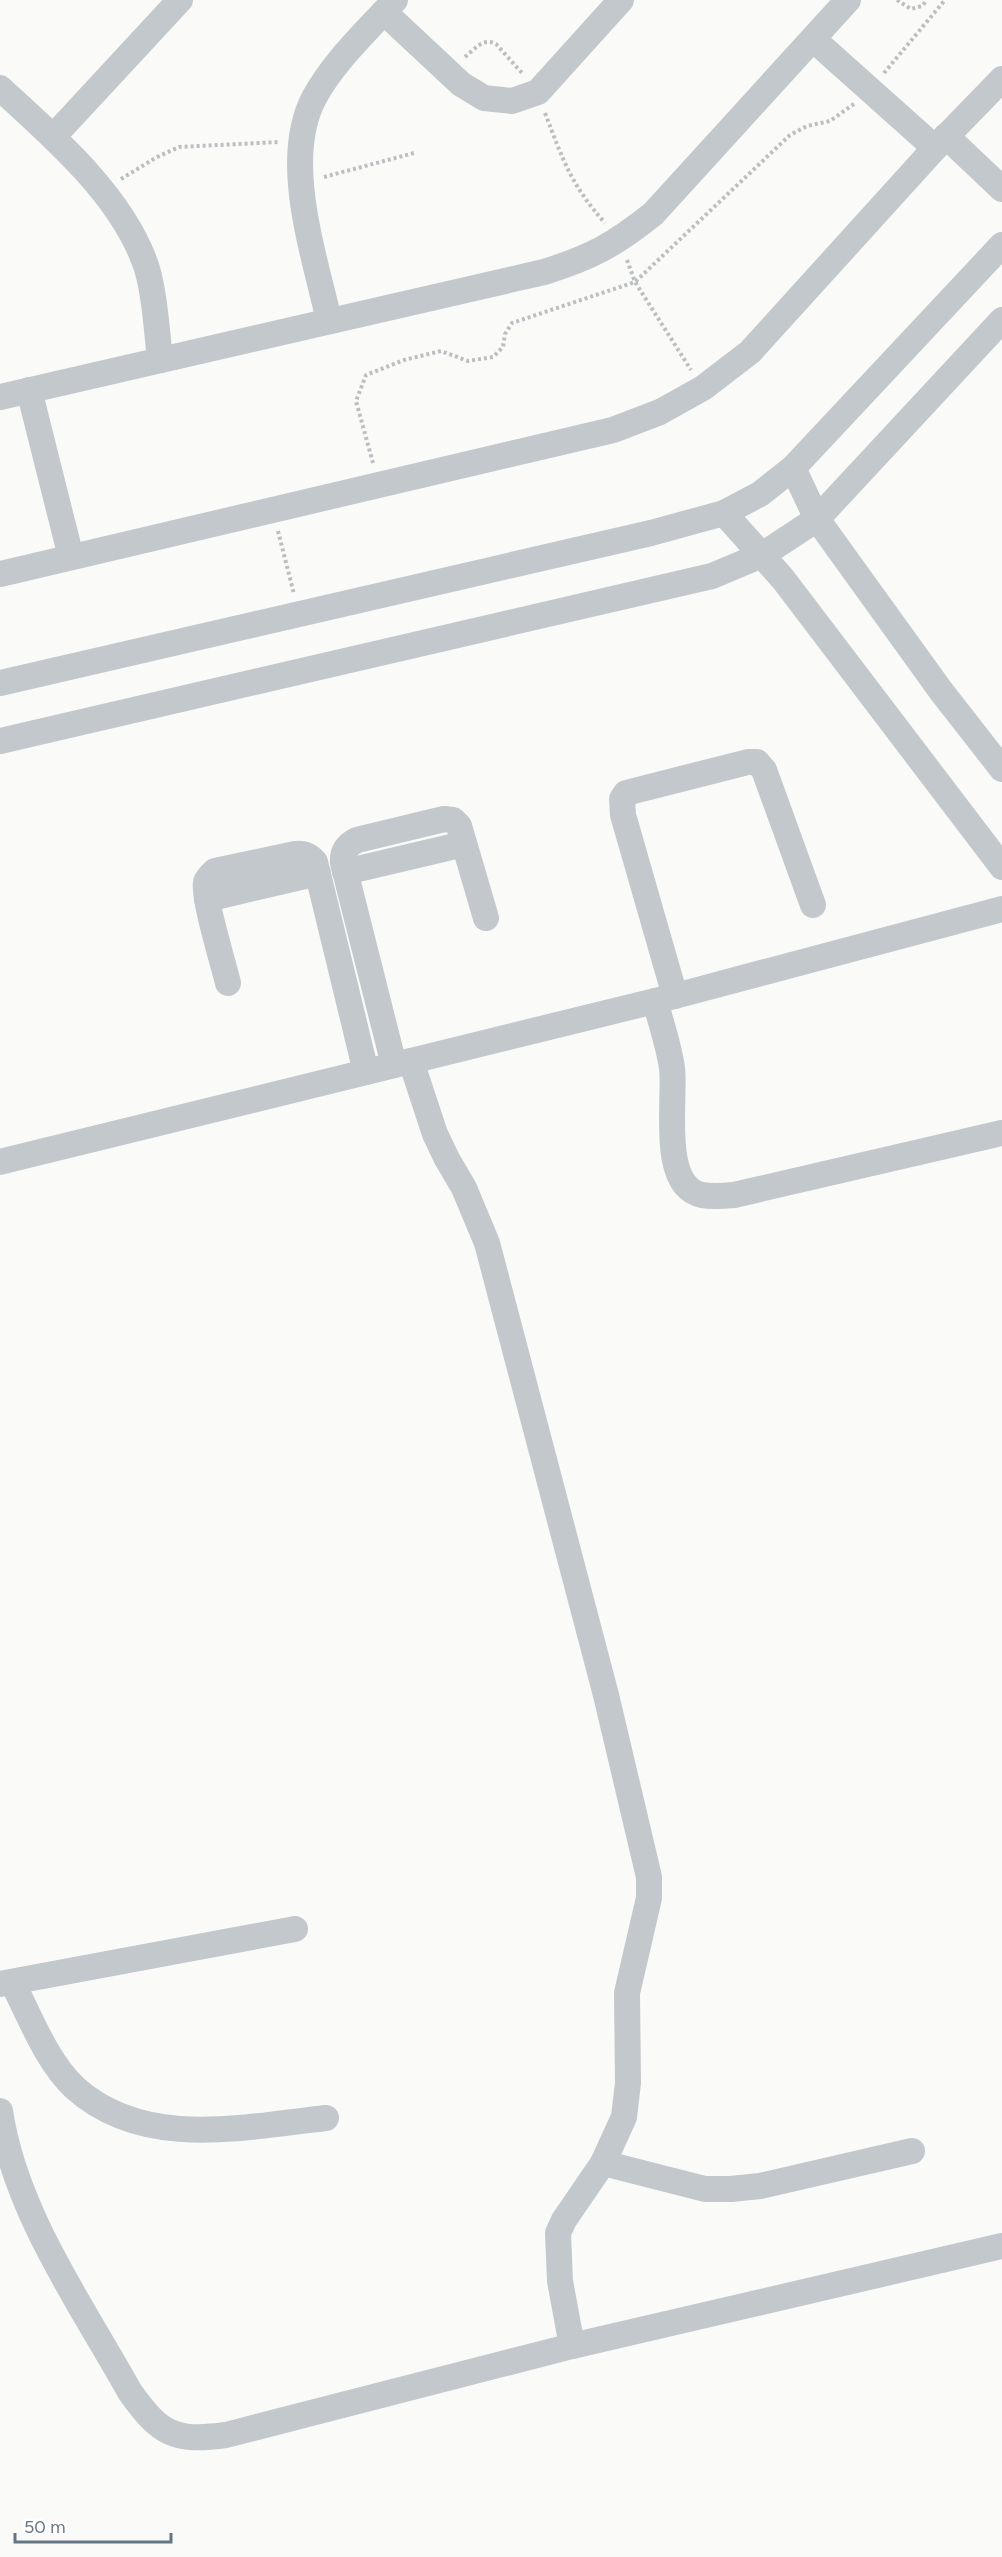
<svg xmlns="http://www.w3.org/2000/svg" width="1002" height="2557" font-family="Figtree,sans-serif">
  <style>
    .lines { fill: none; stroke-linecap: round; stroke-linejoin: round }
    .path { stroke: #bbbfc2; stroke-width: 4; stroke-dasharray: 3 3; stroke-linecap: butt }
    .minor { stroke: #c3c8cc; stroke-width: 26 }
  </style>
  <rect width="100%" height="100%" fill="#fafaf8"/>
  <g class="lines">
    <g class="path">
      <path d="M897 0 911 9 922 6 927 0"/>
      <path d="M465 57C475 49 483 37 496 44L522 73"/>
      <path d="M884 73 945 0"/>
      <path d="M545 113C563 160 571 185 605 223"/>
      <path d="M324 177 414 153"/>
      <path d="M121 179 157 157 179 147 279 142"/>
      <path d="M627 260 635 282 691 370"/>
      <path d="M373 463 356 401 366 375 404 360 441 351 468 361 493 357 503 347 505 334 512 323 635 282 790 135 807 126 830 121 854 104"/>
      <path d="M278 531 294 594"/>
    </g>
    <g class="minor">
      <path d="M384 12 461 84 484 98 512 101 538 92 621 0"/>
      <path d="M813 39 935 148"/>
      <path d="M0 88C52 136 118 192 144 260 154 284 157 332 160 360"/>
      <path d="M946 136 1002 189"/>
      <path d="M53 137 180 0"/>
      <path d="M329 321C315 256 281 161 314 98 334 61 367 31 395 0"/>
      <path d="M29 390 71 557"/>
      <path d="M0 397 544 272C592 257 614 245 653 214L848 0"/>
      <path d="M793 468 817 519 941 691 1002 769"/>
      <path d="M724 513 783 579 1002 867"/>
      <path d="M0 574 613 430 660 412 703 388 750 352 935 148 1002 79"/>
      <path d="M0 683 651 533 724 513 760 494 793 468 1002 245"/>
      <path d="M0 741 712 576 762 555 817 519 1002 320"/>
      <path d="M345 872 464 844"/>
      <path d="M207 899 318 873"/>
      <path d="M228 983C224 966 202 894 206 882 208 877 212 874 215 871L295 854C304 853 309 855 315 862L366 1072"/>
      <path d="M675 996 623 815 622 799 626 793 748 762H757L764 770 813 905"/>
      <path d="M655 1001C661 1023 669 1046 672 1068 676 1099 659 1186 702 1195 712 1197 724 1196 734 1195L1002 1133"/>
      <path d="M411 1061 435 1134 447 1159 464 1188 487 1243 606 1695 649 1877V1898L627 1993 628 2083 624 2117 603 2163 564 2220 558 2233 560 2281 572 2346"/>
      <path d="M394 1065 343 863C342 851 347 845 357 840L444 819 453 820 459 826 486 918"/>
      <path d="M0 1162 675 996 1002 909"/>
      <path d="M12 1982C30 2016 46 2061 75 2088 144 2150 244 2127 326 2118"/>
      <path d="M0 1984 295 1929"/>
      <path d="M0 2111C15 2212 81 2304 130 2392 160 2434 174 2442 226 2435L572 2346 1002 2246"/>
      <path d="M603 2163 705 2189H731L760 2186 912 2151"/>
    </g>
  </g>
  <path d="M15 2533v9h156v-9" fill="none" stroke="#657683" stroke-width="3"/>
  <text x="24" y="2533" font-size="18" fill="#657683" stroke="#ffffff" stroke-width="4.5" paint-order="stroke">50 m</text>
</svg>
